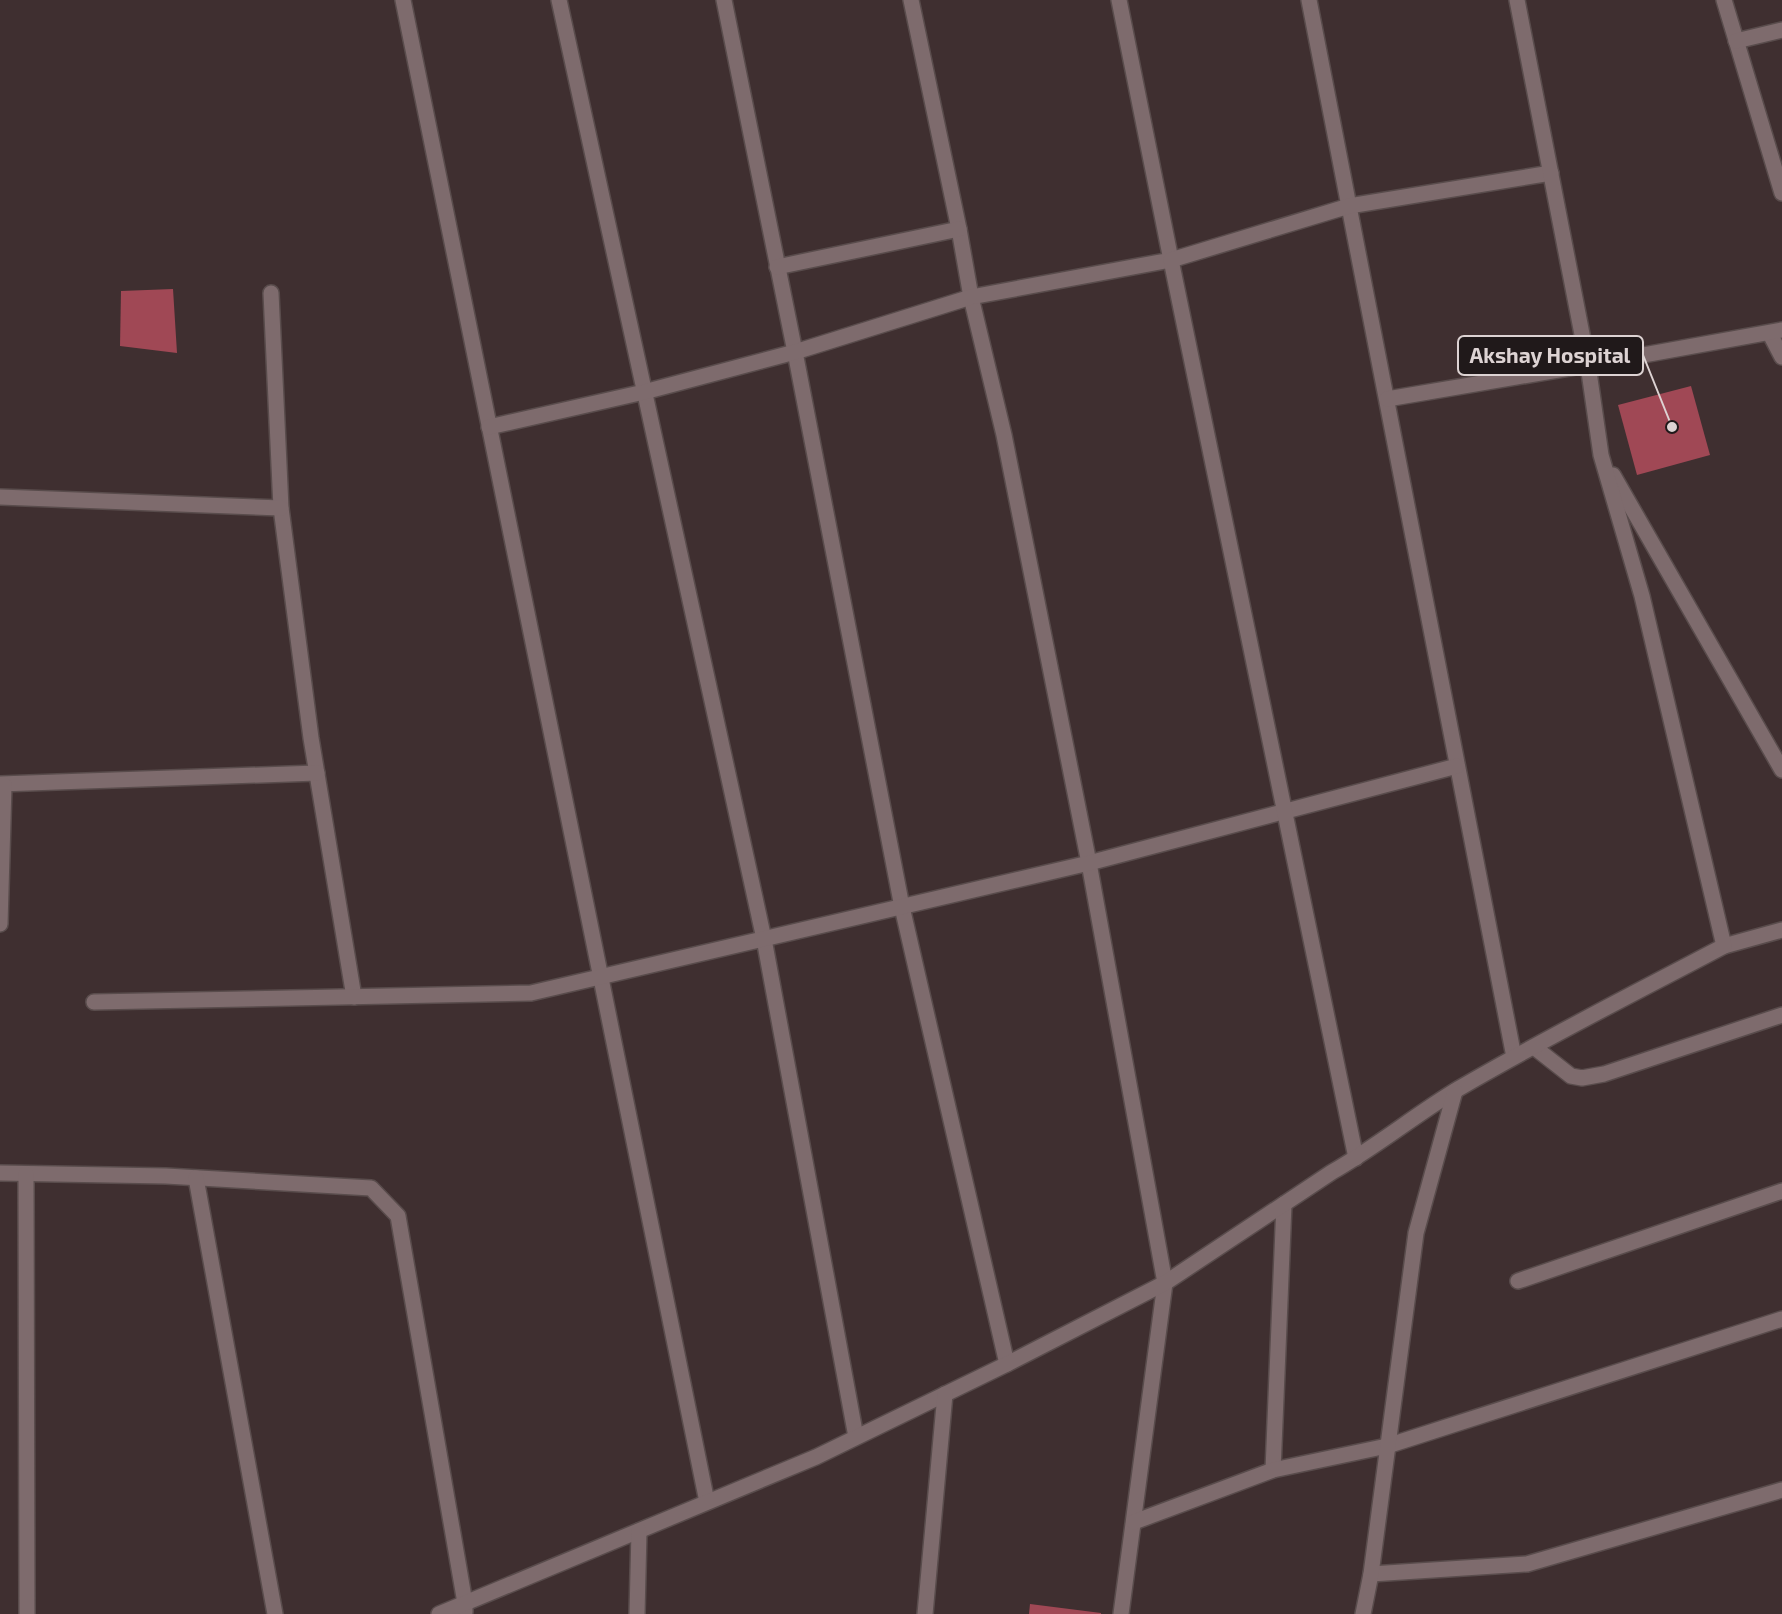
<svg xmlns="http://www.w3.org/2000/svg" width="1782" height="1614" font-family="'Exo 2',sans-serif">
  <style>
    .building { fill: #a04855 }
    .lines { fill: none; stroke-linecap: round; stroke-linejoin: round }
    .minor-casing { stroke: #594c4c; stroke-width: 18 }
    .minor { stroke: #7e6b6d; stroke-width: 15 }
    .leader { fill: none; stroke: #ddd3d3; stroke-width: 2 }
    .callout-dot { fill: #ddd3d3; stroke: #20191a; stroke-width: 2 }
    .callout { fill: #20191a; stroke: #ddd3d3; stroke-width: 2 }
    .callout-label { font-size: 21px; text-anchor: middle; font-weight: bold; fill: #ddd3d3 }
  </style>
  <rect width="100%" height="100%" fill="#3f2f30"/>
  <g class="building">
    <path d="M173 289 177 353 120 346 121 291Z"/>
    <path d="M1691 386 1710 455 1637 475 1618 405Z"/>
    <path d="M1030 1604 1101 1613V1614H1029Z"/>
  </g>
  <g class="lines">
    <g class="minor-casing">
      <g id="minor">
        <path d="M403 0 707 1502"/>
        <path d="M559 0 764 939 856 1437"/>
        <path d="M724 0 795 352 902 907 1007 1364"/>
        <path d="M911 0 959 229 971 297 1004 435 1089 863 1165 1283 1121 1614"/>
        <path d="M1309 0 1514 1057"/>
        <path d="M1724 0 1782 193"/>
        <path d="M1736 41 1782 30"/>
        <path d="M777 267 959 229"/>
        <path d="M271 293 281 508 311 738 354 997"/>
        <path d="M1770 334 1782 357"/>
        <path d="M1387 399 1588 365 1782 330"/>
        <path d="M489 427 644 392 795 352 971 297 1171 260 1119 0"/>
        <path d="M1613 475 1782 770"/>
        <path d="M0 497 281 508"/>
        <path d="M0 784 317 773"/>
        <path d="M0 924 4 785"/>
        <path d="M1724 946 1782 930"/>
        <path d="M94 1002 531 993 1089 863 1457 766"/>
        <path d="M1534 1047 1571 1076 1582 1078 1604 1074 1782 1015"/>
        <path d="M1356 1158 1171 260 1349 206 1551 173"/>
        <path d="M0 1173 166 1176 371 1188 398 1216 465 1603V1612"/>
        <path d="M26 1174 27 1614"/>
        <path d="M196 1178 275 1614"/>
        <path d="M1518 1281 1782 1191"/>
        <path d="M1273 1470 1284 1204"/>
        <path d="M1134 1522 1273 1470 1387 1446 1782 1319"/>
        <path d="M1371 1574 1527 1564 1782 1490"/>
        <path d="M439 1614 816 1457 1007 1364 1165 1283 1332 1172C1376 1147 1415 1115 1458 1089 1545 1038 1635 993 1724 946L1642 596 1601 455 1588 365 1517 0"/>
        <path d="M637 1614 639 1531"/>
        <path d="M925 1614 945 1394"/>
        <path d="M1363 1614 1371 1574 1416 1233 1455 1091"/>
      </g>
    </g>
    <use href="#minor" class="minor"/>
  </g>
  <path class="leader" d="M1672 427L1643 355"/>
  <circle class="callout-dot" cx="1672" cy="427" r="6"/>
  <rect class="callout" x="1458" y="336" width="185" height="39" rx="6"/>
  <g class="callout-label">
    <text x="1550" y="363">Akshay Hospital</text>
  </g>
</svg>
